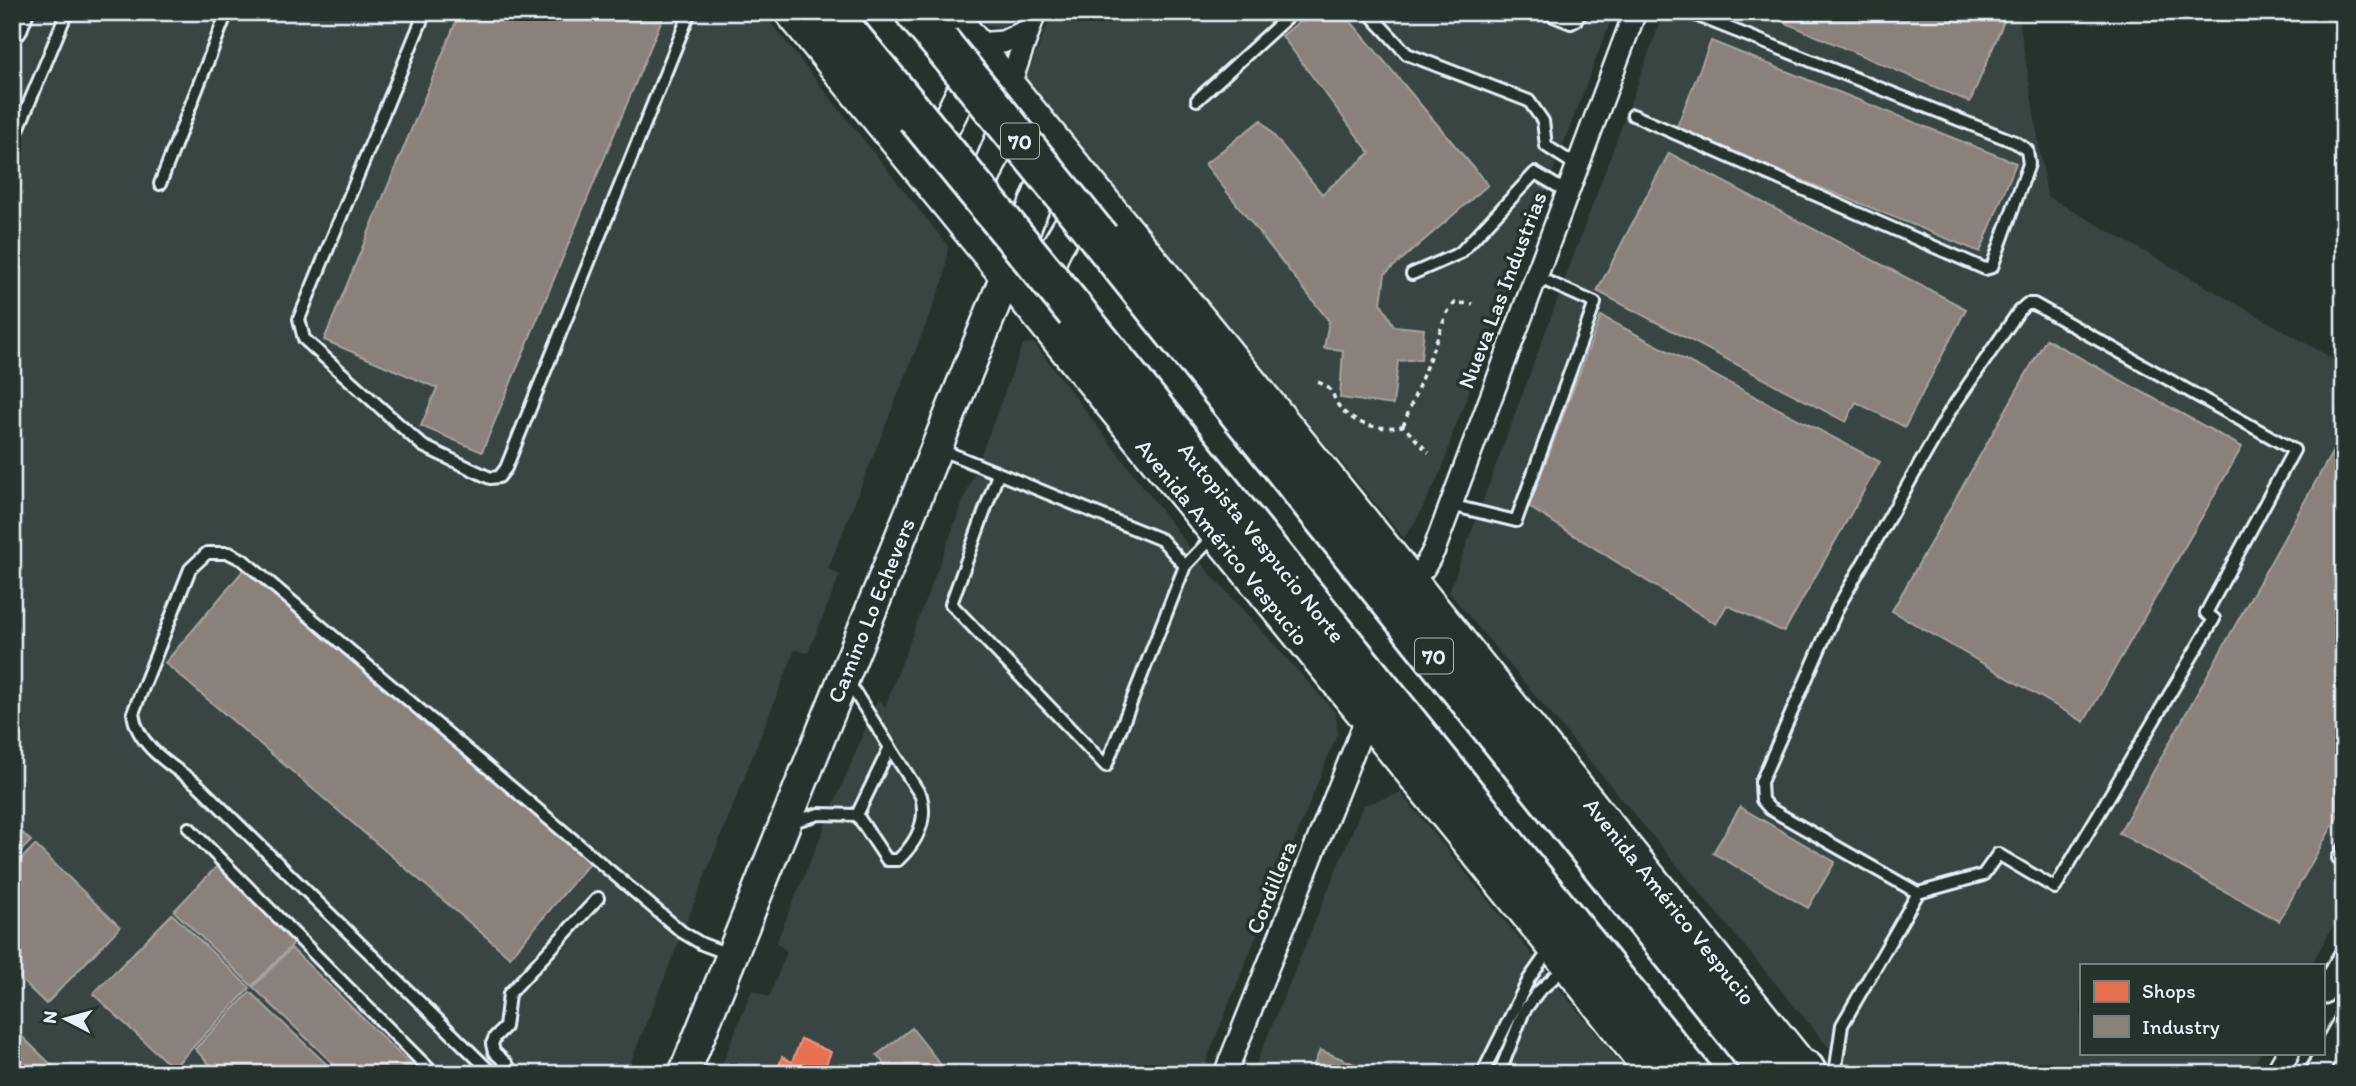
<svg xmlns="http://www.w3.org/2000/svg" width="2356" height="1086" font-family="Itim,sans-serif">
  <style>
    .built { fill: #384443 }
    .shops { fill: #e76f51; stroke: #e79683; stroke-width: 2 }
    .industry { fill: #8a817c; stroke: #a6a3a1; stroke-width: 2 }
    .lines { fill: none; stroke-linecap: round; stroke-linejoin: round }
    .lane-casing { stroke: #e8f1f8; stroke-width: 16 }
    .street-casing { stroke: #e8f1f8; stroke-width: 26 }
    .secondary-casing { stroke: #e8f1f8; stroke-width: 35 }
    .highway-casing { stroke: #e8f1f8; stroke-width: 44 }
    .path { stroke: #e8f1f8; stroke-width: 3.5; stroke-dasharray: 5 5; stroke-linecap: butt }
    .lane { stroke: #26332d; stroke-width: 10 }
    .street { stroke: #26332d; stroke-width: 21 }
    .secondary { stroke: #26332d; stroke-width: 30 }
    .highway { stroke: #26332d; stroke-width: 38 }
    .highway-bridge-casing { stroke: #e8f1f8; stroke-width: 44; stroke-linecap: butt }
    .highway-bridge { stroke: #26332d; stroke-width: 38 }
    .labels { text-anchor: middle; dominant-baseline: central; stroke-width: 7; stroke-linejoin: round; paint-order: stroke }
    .shield { fill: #26332d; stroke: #aeb8bb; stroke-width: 2 }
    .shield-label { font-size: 21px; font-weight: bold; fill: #e8f1f8 }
    .street-label { font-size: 23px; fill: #e8f1f8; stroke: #26332d }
  </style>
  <rect width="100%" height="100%" fill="#26332d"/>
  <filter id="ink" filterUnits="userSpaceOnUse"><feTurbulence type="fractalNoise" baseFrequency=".0143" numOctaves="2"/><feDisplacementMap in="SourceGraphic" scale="14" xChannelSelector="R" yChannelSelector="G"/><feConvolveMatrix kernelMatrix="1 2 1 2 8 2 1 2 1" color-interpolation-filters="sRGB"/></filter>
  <g filter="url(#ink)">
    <g class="built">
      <path d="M12 12H762L948 246 944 279 828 569 840 575 808 653 795 650 626 1074H12Z"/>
      <path d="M966 12H1017L1002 28 973 21Z"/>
      <path d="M1053 12H1614L1453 433 1443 467 1417 519 1404 538 1024 82Z"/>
      <path d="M1664 12H2018L2047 196 2344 365V907L2311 965H2081V1053H2261L2249 1074H1851L1449 592Z"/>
      <path d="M1034 343 1206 569 1335 712 1338 732 1201 1074H718L752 990 769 997 787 951 776 943 878 699 885 707 1023 344Z"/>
      <path d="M1401 793 1629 1074H1252L1363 805Z"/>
    </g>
    <path class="shops" d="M801 1039 831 1052 822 1074H776L782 1057 792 1062Z"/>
    <g class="industry">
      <path d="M460 12H665L482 452 421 426 437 388 324 340Z"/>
      <path d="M1311 12H1343L1488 185 1385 274 1381 303 1394 326 1424 329 1421 359 1398 361 1393 405 1340 398 1343 350 1324 348 1329 321 1205 164 1261 120 1322 194 1370 153 1282 36Z"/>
      <path d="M1760 12H2002L2007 14 1970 102Z"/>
      <path d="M1711 41 2016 163 1980 252 1676 129Z"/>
      <path d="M1669 153 1966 309 1905 427 1856 402 1846 422 1597 291Z"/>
      <path d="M1601 316 1880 462 1784 632 1727 605 1716 624 1529 507Z"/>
      <path d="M2046 339 2242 447 2084 722 1892 611Z"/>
      <path d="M2344 431V805L2279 921 2119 833Z"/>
      <path d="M247 566 592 860 510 957 165 663Z"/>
      <path d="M1740 807 1835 862 1808 908 1713 853Z"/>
      <path d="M12 823 31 841 12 860Z"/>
      <path d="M35 845 120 927 46 1004 12 971V869Z"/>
      <path d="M219 864 298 939 252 986 174 911Z"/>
      <path d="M172 914 250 988 173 1068 93 994Z"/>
      <path d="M291 948 420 1074H344L253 987Z"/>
      <path d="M250 992 337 1074H219L195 1049Z"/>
      <path d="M12 1027 61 1074H12Z"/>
      <path d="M912 1028 948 1074H892L877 1055Z"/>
      <path d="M1320 1050 1379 1074H1310Z"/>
    </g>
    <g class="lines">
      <g class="lane-casing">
        <g id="lane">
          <path d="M425 12 299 319 304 339 423 446 490 478 499 477 506 468 690 12"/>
          <path d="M1368 12 1407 54 1529 101 1543 121 1546 146 1577 166"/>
          <path d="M1544 12 1571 23 1575 21 1582 12"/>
          <path d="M20 33 28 12"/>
          <path d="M1197 100 1293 12"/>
          <path d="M1633 115 1985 269 1992 267 2029 164 2027 150 2015 142 1688 12"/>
          <path d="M12 144 67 12"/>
          <path d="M160 184 227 12"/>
          <path d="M1412 274 1460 253 1535 173 1567 192"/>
          <path d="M939 449 1162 540 1185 566 1214 536"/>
          <path d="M998 474 951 604 1106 766 1185 566"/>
          <path d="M1450 505 1516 521 1595 303 1535 276"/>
          <path d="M857 815 890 747"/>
          <path d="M792 822 819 814 857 815 887 860H898C916 843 928 821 921 796L847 680"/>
          <path d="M189 828 434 1074"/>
          <path d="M2338 858 2344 848"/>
          <path d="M493 1074 198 785C173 766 137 747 133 713L190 569 207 553H229L243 560 682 932 702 944 731 955"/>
          <path d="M513 1074 507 1064 494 1052 492 1044 495 1037 505 1027 509 994 598 898"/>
          <path d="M1482 1074 1529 979 1550 949"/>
          <path d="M1499 1074 1524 1011 1538 992 1567 966"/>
          <path d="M1835 1074 1842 1025 1918 893 1770 809 1762 800 1761 782 1838 607 1950 411 2019 311 2027 304H2034L2294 450 2206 613 2214 619 2055 888 1998 854 1983 875 1918 893"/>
        </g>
      </g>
      <g class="street-casing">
        <g id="street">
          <path d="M976 44 1003 42 1028 30"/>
          <path d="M1009 87 1035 12"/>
          <path d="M1410 579 1424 568 1434 550 1635 12"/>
          <path d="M2323 993 2344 957"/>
          <path d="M1225 1074 1366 720"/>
          <path d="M2276 1074 2288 1053"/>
          <path d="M2315 1074 2344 1023"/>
        </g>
      </g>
      <g class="secondary-casing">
        <g id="secondary">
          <path id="s1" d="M790 12 1552 946 1652 1074"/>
          <path id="s2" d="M950 12 1276 412 1809 1074"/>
          <path d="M928 160 961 94 973 58"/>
          <path d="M971 210 1014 108"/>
          <path d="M1039 290 1056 248 1088 194"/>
          <path id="s3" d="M684 1074 1053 159"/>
        </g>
      </g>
      <g class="highway-casing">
        <g id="highway">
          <path d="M830 12 916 116"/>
          <path d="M915 12 940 42"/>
          <path d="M1100 239 1769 1074"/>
          <path id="s4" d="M1076 312 1691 1074"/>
          <path d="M1805 1070 1807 1074"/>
        </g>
      </g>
      <g class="path">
        <path d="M1318 382C1338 391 1330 397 1342 410 1359 427 1381 430 1403 426L1429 453"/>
        <path d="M1403 426 1447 313 1455 303 1473 304"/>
      </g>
      <use href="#lane" class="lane"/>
      <use href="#street" class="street"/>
      <use href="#secondary" class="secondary"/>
      <use href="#highway" class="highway"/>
      <g class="highway-bridge-casing">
        <g id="highway-bridge">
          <path d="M940 42 1100 239"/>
          <path d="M916 116 1076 312"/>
        </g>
      </g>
      <use href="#highway-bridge" class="highway-bridge"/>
    </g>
  </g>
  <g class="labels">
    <g class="shield">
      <rect x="1001" y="123.5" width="38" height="35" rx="5"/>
      <rect x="1415" y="638.5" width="38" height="35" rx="5"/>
    </g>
    <g class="shield-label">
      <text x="1020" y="141">70</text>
      <text x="1434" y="656">70</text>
    </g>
    <g class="street-label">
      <text transform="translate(1502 290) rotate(-69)">Nueva Las Industrias</text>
      <text stroke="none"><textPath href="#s4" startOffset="296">Autopista Vespucio Norte</textPath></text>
      <text stroke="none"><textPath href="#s1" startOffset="684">Avenida Américo Vespucio</textPath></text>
      <text stroke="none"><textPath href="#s3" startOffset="500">Camino Lo Echevers</textPath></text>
      <text transform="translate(1271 887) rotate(-68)">Cordillera</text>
      <text stroke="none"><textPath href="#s2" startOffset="1144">Avenida Américo Vespucio</textPath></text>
    </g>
  </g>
  <rect width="2356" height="1086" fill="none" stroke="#26332d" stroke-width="42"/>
  <rect x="21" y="21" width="2314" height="1044" fill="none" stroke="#e8f1f8" stroke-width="2.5" filter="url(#ink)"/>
  <rect x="2080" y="964" width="245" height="91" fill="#26332d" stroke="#747f7e" stroke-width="2"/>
  <rect x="2094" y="981" width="35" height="21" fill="#e76f51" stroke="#747f7e" stroke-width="2"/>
  <text x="2142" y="998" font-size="21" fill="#e8f1f8">Shops</text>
  <rect x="2094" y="1016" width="35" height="21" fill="#8a817c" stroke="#747f7e" stroke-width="2"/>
  <text x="2142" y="1034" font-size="21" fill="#e8f1f8">Industry</text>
  <g transform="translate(66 1019) rotate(276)" stroke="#26332d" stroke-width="5" paint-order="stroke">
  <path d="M0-5L12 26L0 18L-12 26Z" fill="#e8f1f8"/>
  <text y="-10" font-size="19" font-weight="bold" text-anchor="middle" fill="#e8f1f8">N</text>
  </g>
</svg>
